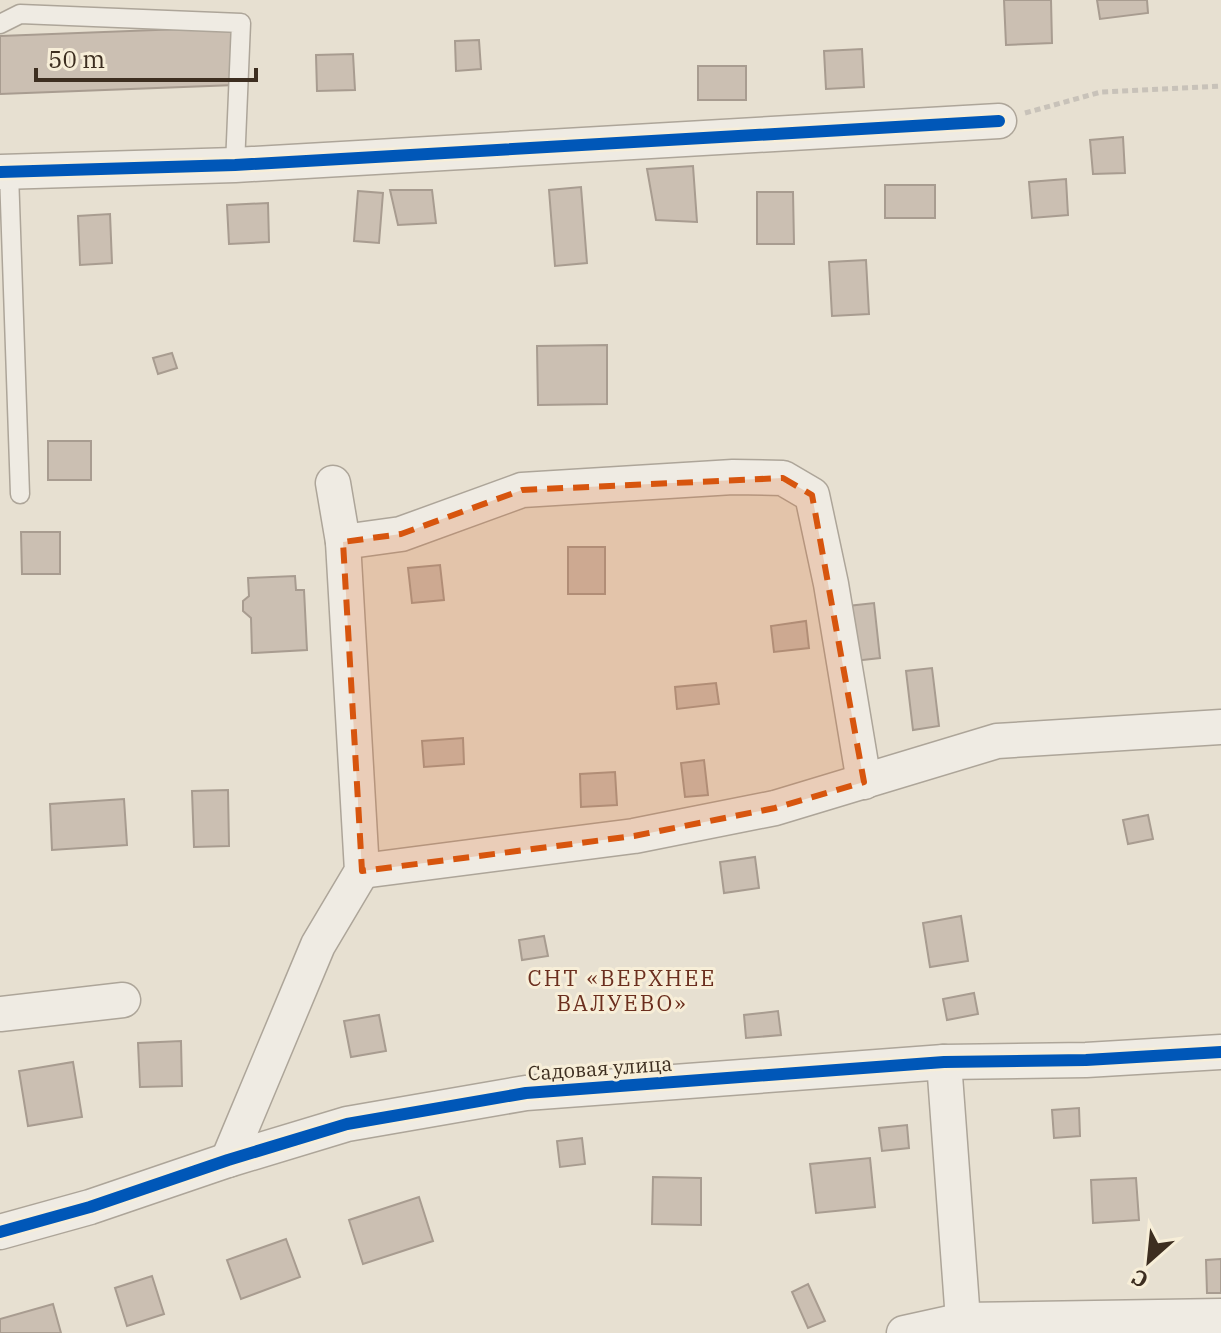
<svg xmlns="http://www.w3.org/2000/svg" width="1221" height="1333" font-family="'IBM Plex Serif',serif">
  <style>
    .building { fill: #cbbfb2; stroke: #a89c90; stroke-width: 2 }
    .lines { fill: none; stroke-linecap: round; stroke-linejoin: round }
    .service-casing { stroke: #ada599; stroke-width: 21 }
    .minor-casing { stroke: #ada599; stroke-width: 37 }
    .path { stroke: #c8c2b9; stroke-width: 5; stroke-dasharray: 6 4; stroke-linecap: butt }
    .service { stroke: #efebe3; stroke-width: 18 }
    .minor { stroke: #efebe3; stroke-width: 34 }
    .cycleway-casing { stroke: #f7eed8; stroke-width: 17 }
    .cycleway { stroke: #0057b8; stroke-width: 12 }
    .marked { fill: #d7550e; fill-opacity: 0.2; stroke: #d7550e; stroke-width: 6; stroke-dasharray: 16 10; stroke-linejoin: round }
    .labels { text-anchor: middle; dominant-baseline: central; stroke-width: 6; stroke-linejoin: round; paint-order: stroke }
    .street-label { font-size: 20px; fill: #3d2e20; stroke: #f7eed8 }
    .neighbourhood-label { font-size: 22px; letter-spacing: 2px; fill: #6b2e1e; stroke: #f7eed8 }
  </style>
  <rect width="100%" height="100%" fill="#e7e0d1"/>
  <g class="building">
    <path d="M1004 0H1051L1052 43 1006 45Z"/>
    <path d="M1097 0H1147L1148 13 1100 19Z"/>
    <path d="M233 27 235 85 0 94V36Z"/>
    <path d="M479 40 481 69 456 71 455 41Z"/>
    <path d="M862 49 864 87 826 89 824 51Z"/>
    <path d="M353 54 355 90 317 91 316 55Z"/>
    <rect x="698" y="66" width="48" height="34"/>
    <path d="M1123 137 1125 173 1093 174 1090 140Z"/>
    <path d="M693 166 697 222 656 220 647 169Z"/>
    <path d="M1066 179 1068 215 1032 218 1029 182Z"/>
    <rect x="885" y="185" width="50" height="33"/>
    <path d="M581 187 587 263 555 266 549 190Z"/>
    <path d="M390 190H432L436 223 398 225Z"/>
    <path d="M358 191 383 193 379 243 354 241Z"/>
    <path d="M757 192H793L794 244H757Z"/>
    <path d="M268 203 269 242 229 244 227 205Z"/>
    <path d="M110 214 112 263 80 265 78 216Z"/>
    <path d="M866 260 869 314 832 316 829 262Z"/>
    <path d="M607 345V404L538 405 537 346Z"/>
    <path d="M172 353 177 368 158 374 153 358Z"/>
    <rect x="48" y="441" width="43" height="39"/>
    <path d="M21 532H60V574H22Z"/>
    <rect x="568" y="547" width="37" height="47"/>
    <path d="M440 565 444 600 412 603 408 568Z"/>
    <path d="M295 576 296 590H304L307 650 252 653 251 618 243 611V601L249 596 248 578Z"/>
    <path d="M874 603 880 658 854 661 848 606Z"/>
    <path d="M806 621 809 648 774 652 771 626Z"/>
    <path d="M932 668 939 726 913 730 906 671Z"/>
    <path d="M716 683 719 704 677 709 675 687Z"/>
    <path d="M463 738 464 764 424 767 422 741Z"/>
    <path d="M704 760 708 795 685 797 681 763Z"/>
    <path d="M615 772 617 805 581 807 580 774Z"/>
    <path d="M228 790 229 846 194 847 192 791Z"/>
    <path d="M124 799 127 845 52 850 50 804Z"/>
    <path d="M1148 815 1153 839 1128 844 1123 820Z"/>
    <path d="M755 857 759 888 724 893 720 862Z"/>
    <path d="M961 916 968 961 930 967 923 923Z"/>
    <path d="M544 936 548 956 522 960 519 940Z"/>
    <path d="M974 993 978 1014 947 1020 943 999Z"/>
    <path d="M778 1011 781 1035 746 1038 744 1015Z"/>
    <path d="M379 1015 386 1051 351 1057 344 1021Z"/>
    <path d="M181 1041 182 1086 140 1087 138 1043Z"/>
    <path d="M73 1062 82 1117 28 1126 19 1071Z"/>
    <path d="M1079 1108 1080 1136 1054 1138 1052 1110Z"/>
    <path d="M907 1125 909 1148 882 1151 879 1128Z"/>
    <path d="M582 1138 585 1164 560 1167 557 1141Z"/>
    <path d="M870 1158 875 1207 816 1213 810 1164Z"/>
    <path d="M653 1177 701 1178V1225L652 1224Z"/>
    <path d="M1136 1178 1139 1220 1093 1223 1091 1180Z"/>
    <path d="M419 1197 433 1241 363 1264 349 1220Z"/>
    <path d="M286 1239 300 1277 241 1299 227 1260Z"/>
    <path d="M1221 1259V1293H1207L1206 1260Z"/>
    <path d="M152 1276 164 1314 127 1326 115 1288Z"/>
    <path d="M808 1284 825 1321 808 1328 792 1292Z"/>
    <path d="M53 1304 61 1333H0V1319Z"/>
  </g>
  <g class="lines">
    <g class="service-casing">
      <g id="service">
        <path d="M0 24 20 14 241 23 235 165"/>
        <path d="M9 173 20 494"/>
      </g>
    </g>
    <g class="minor-casing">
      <g id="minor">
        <path d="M0 172 235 165 999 121"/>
        <path d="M343 542 401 534 522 490 733 477 783 478 812 495 831 584 864 782"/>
        <path d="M362 871 634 836 775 808 997 741 1221 727"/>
        <path d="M0 1014 123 1000"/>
        <path d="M944 1062 963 1320"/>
        <path d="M228 1160 318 945 362 871 343 542 333 483"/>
        <path d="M0 1232 90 1207 228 1160 347 1124 526 1093 944 1062 1086 1060 1221 1052"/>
        <path d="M904 1333 963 1320 1221 1316"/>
      </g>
    </g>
    <path class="path" d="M1025 113 1101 92 1221 86"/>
    <use href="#service" class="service"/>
    <use href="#minor" class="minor"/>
    <g class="cycleway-casing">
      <g id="cycleway">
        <path d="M0 172 235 165 999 121"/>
        <path d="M0 1232 90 1207 228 1160 347 1124 526 1093 944 1062 1086 1060 1221 1052"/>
      </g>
    </g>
    <use href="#cycleway" class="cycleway"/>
  </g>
  <path class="marked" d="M783 478 812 495 864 782 775 808 634 836 362 871 343 542 401 534 522 490Z"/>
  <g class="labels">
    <g class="street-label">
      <text transform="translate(600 1068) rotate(-4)">Садовая улица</text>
    </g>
    <g class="neighbourhood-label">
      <text x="622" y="977">СНТ «ВЕРХНЕЕ<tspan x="622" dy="25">ВАЛУЕВО»</tspan></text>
    </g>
  </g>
  <g transform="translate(1149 1261) rotate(207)" stroke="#f7eed8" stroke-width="6" paint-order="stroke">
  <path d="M0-6L14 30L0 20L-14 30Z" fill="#3d2e20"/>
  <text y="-12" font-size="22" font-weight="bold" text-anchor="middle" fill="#3d2e20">С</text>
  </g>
  <path d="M36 68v12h220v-12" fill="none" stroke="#3d2e20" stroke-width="4"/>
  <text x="48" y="68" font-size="24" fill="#3d2e20" stroke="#f7eed8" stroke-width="6" paint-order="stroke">50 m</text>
</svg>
